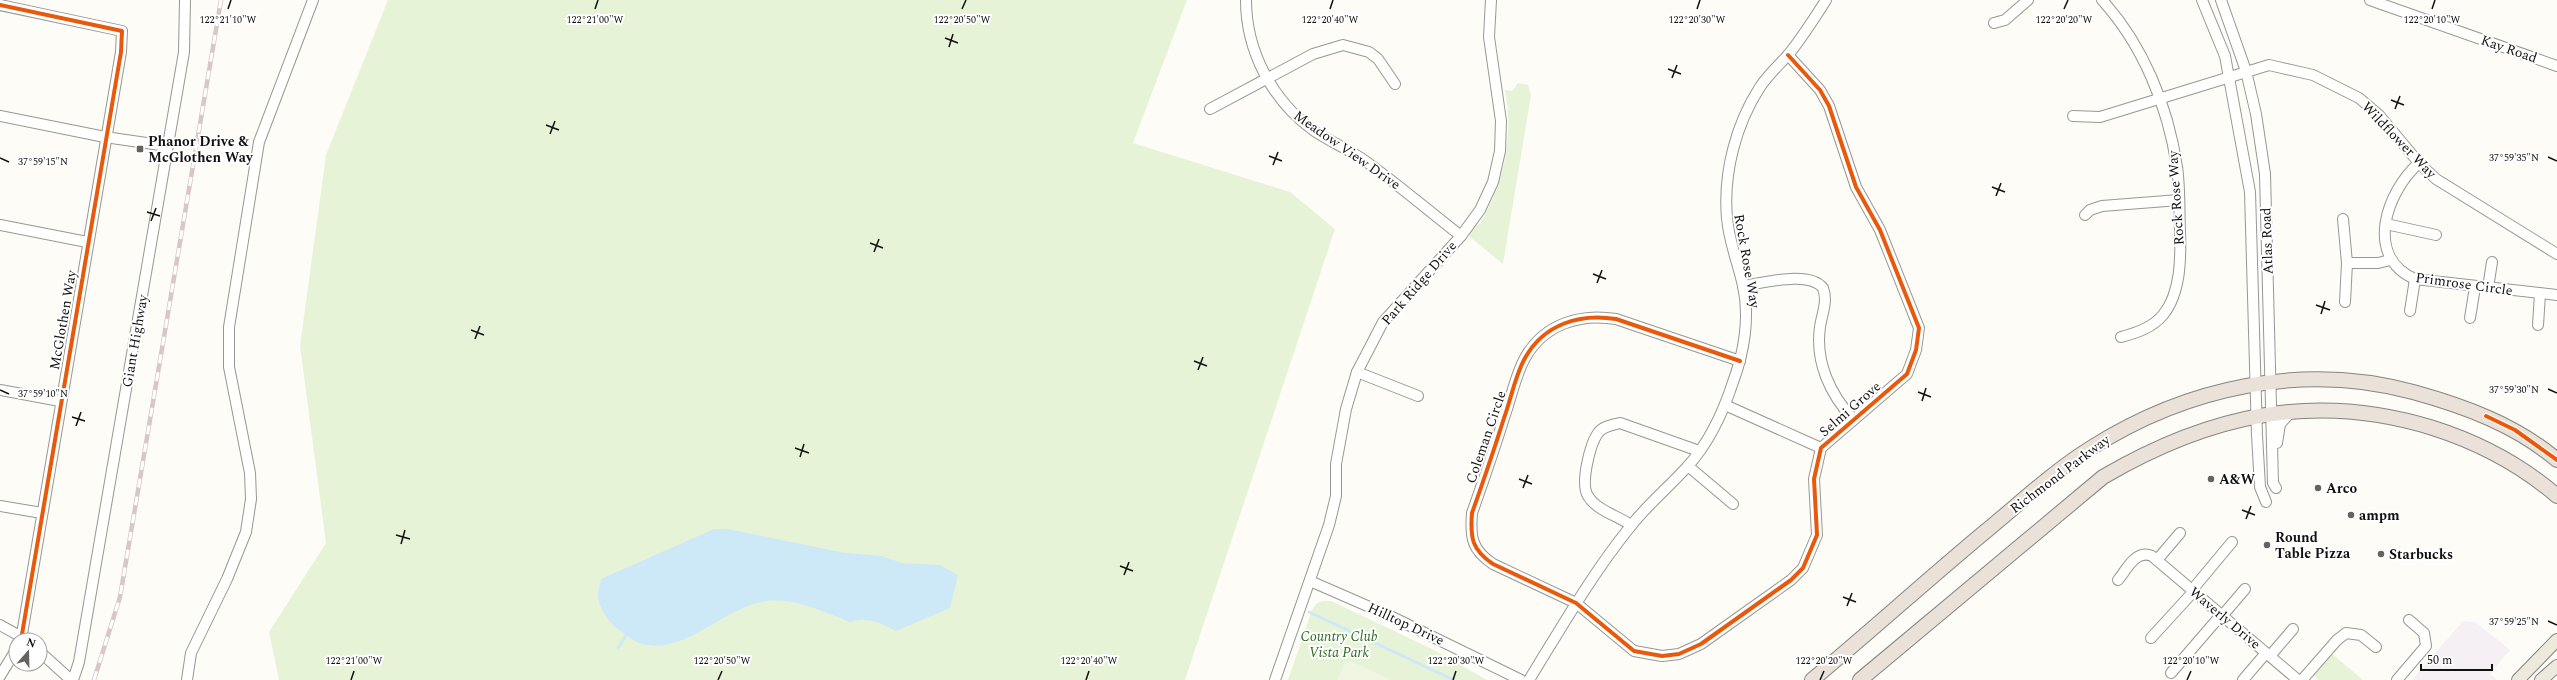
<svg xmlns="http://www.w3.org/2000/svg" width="2557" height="680" font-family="Spectral,serif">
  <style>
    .industrial { fill: #f5f0f3 }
    .green { fill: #e7f3d7 }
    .pitch { fill: #f0f6e1 }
    .water { fill: #cde8f7 }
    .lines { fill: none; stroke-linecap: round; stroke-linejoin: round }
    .stream { stroke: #cde8f7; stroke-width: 3 }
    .minor-casing { stroke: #979795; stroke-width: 12 }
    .major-casing { stroke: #858482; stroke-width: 14 }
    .highway-casing { stroke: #858482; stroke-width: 16 }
    .minor { stroke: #fffffe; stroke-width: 10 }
    .major { stroke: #ede9dc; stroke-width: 12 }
    .highway { stroke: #eae1d8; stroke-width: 14 }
    .rail-casing { stroke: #d9c6c7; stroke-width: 4.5 }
    .rail { stroke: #fff; stroke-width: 3; stroke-dasharray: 9; stroke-linecap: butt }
    .cycleway-casing { stroke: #fff; stroke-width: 6 }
    .cycleway { stroke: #e8590c; stroke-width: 4 }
    .ticks { fill: none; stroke: #111; stroke-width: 1.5 }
    .poi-dot { fill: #646362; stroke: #fff; stroke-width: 1.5 }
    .labels { text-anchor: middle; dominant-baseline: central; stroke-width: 4; stroke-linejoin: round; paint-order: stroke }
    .street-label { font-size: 14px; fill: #111; stroke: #fff }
    .poi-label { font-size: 14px; font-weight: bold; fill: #111; stroke: #fff; text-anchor: start }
    .park-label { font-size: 14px; font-style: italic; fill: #2f6b1f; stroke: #fff }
    .ticks-label { font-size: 10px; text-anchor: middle; fill: #111; stroke: #fff; stroke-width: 4; stroke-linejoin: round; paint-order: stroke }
  </style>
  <rect width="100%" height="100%" fill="#fdfcf7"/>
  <path class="industrial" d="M2463 621 2475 622 2510 650 2490 674 2497 680H2412Z"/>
  <g class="green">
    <path d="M388 0H1187L1133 143 1290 192 1335 229 1185 680H279L269 632 326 543 300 346 326 155Z"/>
    <path d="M1518 83 1528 85 1531 95 1503 264 1470 237 1467 228 1480 224C1504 183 1514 137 1505 90L1512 91Z"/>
    <path d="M1323 601H1331L1432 649 1487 680H1288L1312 610 1317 603Z"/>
    <path d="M2331 653 2363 680H2318L2312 674Z"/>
  </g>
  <path class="pitch" d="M1351 661 1391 680H1337L1345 663Z"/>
  <path class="water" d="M714 529H728L845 553 882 556 902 563 940 565 958 575 950 608 896 631C881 623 867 616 850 622 826 613 795 598 768 601 723 606 684 658 639 643 632 640 625 634 619 630 610 624 599 608 598 597 597 592 600 585 601 579Z"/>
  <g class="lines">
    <g class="stream">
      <path d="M1309 612 1454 680"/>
      <path d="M618 648 628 632"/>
    </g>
    <g class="minor-casing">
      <g id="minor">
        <path d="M1246 0C1246 51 1272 100 1313 130 1330 142 1351 150 1368 163 1400 186 1430 212 1461 236"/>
        <path d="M2102 0C2143 45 2168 106 2177 167 2180 187 2179 209 2180 230 2181 257 2181 293 2163 315 2152 328 2136 333 2121 337"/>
        <path d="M2202 0 2225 56 2250 192 2257 435 2260 487 2266 502"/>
        <path d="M2221 0 2246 71 2256 114 2265 174 2273 483 2276 488"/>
        <path d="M2370 0 2557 66"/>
        <path d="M0 5 122 31 121 52 21 640"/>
        <path d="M1994 23 2005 20 2028 0"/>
        <path d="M1210 109 1313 54 1343 45 1369 52 1378 59 1395 84"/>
        <path d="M0 116 105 137 167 146"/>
        <path d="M2073 116 2100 117 2269 65 2313 75 2359 98 2379 115 2419 163 2436 179 2557 254"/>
        <path d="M2419 163C2386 192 2364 257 2415 279L2557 295"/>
        <path d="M2085 215 2090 210 2102 206 2179 200"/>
        <path d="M2343 219 2347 263 2345 302"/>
        <path d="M2386 224 2436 235"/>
        <path d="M0 225 87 242"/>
        <path d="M2347 263H2378L2390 260"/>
        <path d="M1743 286C1764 283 1809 270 1823 288 1828 302 1822 313 1820 327 1815 362 1830 394 1853 419"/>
        <path d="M2488 288 2492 262"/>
        <path d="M2410 311 2415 279"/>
        <path d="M2470 318 2475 287"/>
        <path d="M2538 325 2540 294"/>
        <path d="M1740 361 1616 319C1580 313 1544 324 1525 358 1515 376 1511 399 1504 418 1494 450 1483 482 1472 513 1470 538 1472 550 1493 564L1576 603 1634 651 1662 656 1679 654 1701 644 1791 580 1803 568 1817 535 1814 479 1821 448 1907 374 1916 350 1919 328 1880 230 1856 187 1829 106 1820 90 1788 55"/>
        <path d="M1357 372 1418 396"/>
        <path d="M0 390 60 401"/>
        <path d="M1725 405 1821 448"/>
        <path d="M2277 443 2280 424 2291 412"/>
        <path d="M1688 466 1733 504"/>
        <path d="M0 506 42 513"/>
        <path d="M1631 525C1618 516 1596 510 1588 496 1580 484 1590 444 1598 433 1603 426 1612 425 1620 423L1699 451"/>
        <path d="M2157 560 2180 533"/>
        <path d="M2118 580C2127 569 2136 549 2152 556L2298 680"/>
        <path d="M1310 581 1388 615 1521 680"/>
        <path d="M2192 590 2232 542"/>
        <path d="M2222 616 2245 589"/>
        <path d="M0 625 27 640"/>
        <path d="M2151 638 2194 591"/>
        <path d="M40 652 71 680"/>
        <path d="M2270 656 2293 629"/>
        <path d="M2171 673 2221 615"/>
        <path d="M0 676 16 650"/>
        <path d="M73 680 79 662 184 52 185 0"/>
        <path d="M187 680 191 653 227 579 246 532 251 499 250 473 229 367V327L259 142 313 0"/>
        <path d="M1275 680 1329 525 1336 496V464L1346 409 1357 372 1383 322 1461 236 1480 210 1493 182 1500 151 1501 121 1489 37 1491 0"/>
        <path d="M1529 680C1561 628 1592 574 1630 527 1647 505 1669 487 1687 467 1709 443 1723 413 1733 382 1744 353 1750 317 1743 286 1738 263 1729 242 1727 218 1723 173 1736 124 1760 87 1768 75 1778 66 1788 55 1802 38 1814 19 1826 0"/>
        <path d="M2243 680 2266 653"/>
        <path d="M2302 680 2337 640 2346 633 2361 635 2376 647"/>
        <path d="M2397 680 2426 646 2424 633 2409 620"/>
      </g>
    </g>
    <g class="major-casing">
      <g id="major">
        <path d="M2518 680 2557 640"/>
        <path d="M2541 680 2557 666"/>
      </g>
    </g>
    <g class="highway-casing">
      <g id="highway">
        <path d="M1812 680C1871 631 1927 580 1986 531 2020 503 2054 471 2091 448 2187 387 2303 362 2413 392 2464 406 2516 425 2557 460"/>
        <path d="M1860 680 2103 477C2209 415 2314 391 2433 428 2480 443 2520 464 2557 496"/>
      </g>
    </g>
    <use href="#minor" class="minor"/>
    <use href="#major" class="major"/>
    <use href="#highway" class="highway"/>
    <g class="rail-casing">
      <path id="rail" d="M94 680 120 597 221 0"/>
    </g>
    <use href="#rail" class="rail"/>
    <g class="cycleway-casing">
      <g id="cycleway">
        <path d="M0 5 122 31 121 52 21 640"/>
        <path d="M1740 361 1616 319C1580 313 1544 324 1525 358 1515 376 1511 399 1504 418 1494 450 1483 482 1472 513 1470 538 1472 550 1493 564L1576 603 1634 651 1662 656 1679 654 1701 644 1791 580 1803 568 1817 535 1814 479 1821 448 1907 374 1916 350 1919 328 1880 230 1856 187 1829 106 1820 90 1788 55"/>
        <path d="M2486 416 2515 430 2557 460"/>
      </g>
    </g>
    <use href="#cycleway" class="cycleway"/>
  </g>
  <path class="ticks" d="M228 9 231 0M595 9 598 0M962 9 966 0M1330 9 1333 0M1697 9 1700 0M2064 9 2068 0M2432 9 2435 0M945 38 958 43M949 47 953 34M1668 69 1681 74M1672 78 1677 65M2391 100 2404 105M2395 109 2400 96M546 125 559 130M550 134 555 121M1269 156 1282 161M2548 157 2557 161M0 158 9 162M1273 165 1278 152M1992 187 2005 192M1996 196 2001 183M147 212 160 216M151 221 156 208M870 243 883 248M874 252 879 239M1593 274 1606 279M1597 283 1602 270M2316 305 2330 310M2321 314 2325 301M471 330 484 335M475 339 480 326M1194 361 1207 366M1198 370 1203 357M2548 389 2557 393M0 390 9 394M1918 392 1931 397M1922 401 1926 388M72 417 85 421M76 426 81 412M795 448 809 453M800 457 804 444M1519 479 1532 484M1523 488 1528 475M2242 510 2255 515M2246 519 2251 506M396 535 410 539M401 544 405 530M1120 566 1133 571M1124 575 1129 562M1843 597 1856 602M1847 606 1852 593M2548 621 2557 625M351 680 354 671M718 680 722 671M1086 680 1089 671M1453 680 1456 671M1820 680 1824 671M2187 680 2191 671"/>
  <g class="poi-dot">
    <rect x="136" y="145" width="8" height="8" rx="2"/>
    <circle cx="2211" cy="479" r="4"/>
    <circle cx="2318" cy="488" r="4"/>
    <circle cx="2351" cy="515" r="4"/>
    <circle cx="2267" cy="545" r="4"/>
    <circle cx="2381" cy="554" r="4"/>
  </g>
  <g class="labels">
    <g class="street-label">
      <text transform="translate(2509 49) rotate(19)">Kay Road</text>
      <text transform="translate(2399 140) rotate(46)">Wildflower Way</text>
      <text transform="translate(1347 150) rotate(35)">Meadow View Drive</text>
      <text transform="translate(2176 198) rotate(-94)">Rock Rose Way</text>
      <text transform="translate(2267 241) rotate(-92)">Atlas Road</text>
      <text transform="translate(1747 261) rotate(80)">Rock Rose Way</text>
      <text transform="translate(1419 283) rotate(-49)">Park Ridge Drive</text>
      <text transform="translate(2464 284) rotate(8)">Primrose Circle</text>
      <text transform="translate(63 320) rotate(-80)">McGlothen Way</text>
      <text transform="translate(135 341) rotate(-80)">Giant Highway</text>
      <text transform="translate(1850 409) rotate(-41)">Selmi Grove</text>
      <text transform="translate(1486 437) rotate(-71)">Coleman Circle</text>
      <text transform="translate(2060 474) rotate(-37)">Richmond Parkway</text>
      <text transform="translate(2225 618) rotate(40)">Waverly Drive</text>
      <text transform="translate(1406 624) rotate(25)">Hilltop Drive</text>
    </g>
    <g class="poi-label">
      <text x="148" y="141">Phanor Drive &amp;<tspan x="148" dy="16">McGlothen Way</tspan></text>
      <text x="2219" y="479">A&amp;W</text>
      <text x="2326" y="488">Arco</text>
      <text x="2359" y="515">ampm</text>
      <text x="2275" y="537">Round<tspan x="2275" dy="16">Table Pizza</tspan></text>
      <text x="2389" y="554">Starbucks</text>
    </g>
    <g class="park-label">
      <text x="1339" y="636">Country Club<tspan x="1339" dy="16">Vista Park</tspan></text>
    </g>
  </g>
  <g class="ticks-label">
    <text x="2064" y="23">122°20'20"W</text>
    <text x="228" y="23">122°21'10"W</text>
    <text x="595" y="23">122°21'00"W</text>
    <text x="962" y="23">122°20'50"W</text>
    <text x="1330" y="23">122°20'40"W</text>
    <text x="1697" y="23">122°20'30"W</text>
    <text x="2432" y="23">122°20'10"W</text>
    <text x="2514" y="161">37°59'35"N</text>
    <text x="43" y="165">37°59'15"N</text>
    <text x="2514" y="393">37°59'30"N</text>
    <text x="43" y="397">37°59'10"N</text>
    <text x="2514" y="625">37°59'25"N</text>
    <text x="354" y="664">122°21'00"W</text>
    <text x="722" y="664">122°20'50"W</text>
    <text x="1089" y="664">122°20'40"W</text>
    <text x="1456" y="664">122°20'30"W</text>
    <text x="1824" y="664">122°20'20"W</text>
    <text x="2191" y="664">122°20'10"W</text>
  </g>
  <g transform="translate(28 652) rotate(20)"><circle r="19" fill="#ffffff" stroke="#a0a0a0"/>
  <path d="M0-3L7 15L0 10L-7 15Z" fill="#646362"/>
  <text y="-6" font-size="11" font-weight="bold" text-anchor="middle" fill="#111111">N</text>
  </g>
  <path d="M2421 664v6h71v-6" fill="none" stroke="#111111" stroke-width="2"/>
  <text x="2427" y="664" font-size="12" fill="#111111" stroke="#ffffff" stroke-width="3" paint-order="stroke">50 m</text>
</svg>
